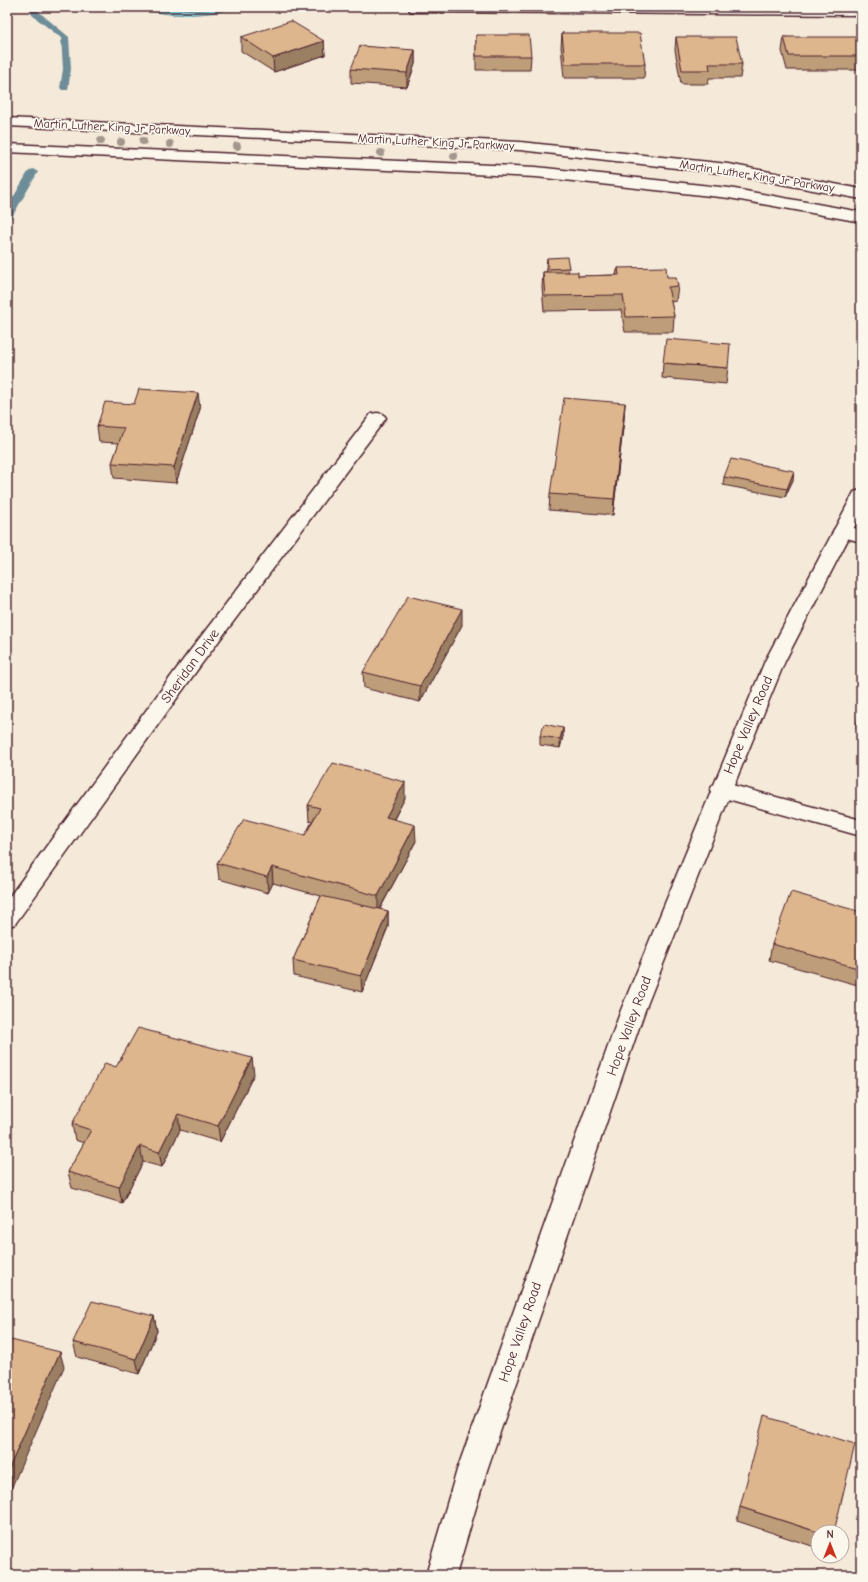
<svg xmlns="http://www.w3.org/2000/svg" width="868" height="1582" font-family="'Comic Neue',sans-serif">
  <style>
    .water { fill: #86d6e2; stroke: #6e8d99 }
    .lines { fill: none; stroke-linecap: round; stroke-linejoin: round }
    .shore { stroke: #626874; stroke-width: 1 }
    .stream { fill: #6e8d99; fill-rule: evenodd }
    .lane-casing { stroke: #4a1f2b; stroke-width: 3 }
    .street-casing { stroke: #4a1f2b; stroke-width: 3 }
    .secondary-casing { stroke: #4a1f2b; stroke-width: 3 }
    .primary-casing { stroke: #4a1f2b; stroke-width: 3 }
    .lane { fill: #fbf7ec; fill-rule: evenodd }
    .street { fill: #fbf7ec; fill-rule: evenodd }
    .secondary { fill: #fbf7ec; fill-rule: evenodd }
    .primary { fill: #fbf7ec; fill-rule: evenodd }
    .tree { fill: #a3968c }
    .wall { fill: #be9d7a; stroke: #4a1f2b }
    .shaded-wall { fill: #9b7f63; stroke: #4a1f2b }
    .building { fill: #ddb68e; stroke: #4a1f2b }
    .labels { text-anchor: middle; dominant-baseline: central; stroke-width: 3.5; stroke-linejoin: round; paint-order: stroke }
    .far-street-label { font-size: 12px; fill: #4a1f2b; stroke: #fbf7ec }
    .street-label { font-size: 14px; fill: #4a1f2b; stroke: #fbf7ec }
  </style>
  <rect width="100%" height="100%" fill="#f5ead9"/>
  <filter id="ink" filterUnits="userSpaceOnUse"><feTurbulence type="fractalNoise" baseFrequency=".025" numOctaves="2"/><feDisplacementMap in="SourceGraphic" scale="8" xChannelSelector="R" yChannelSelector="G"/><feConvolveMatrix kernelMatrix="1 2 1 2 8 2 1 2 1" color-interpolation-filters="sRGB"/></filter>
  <g filter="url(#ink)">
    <path class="water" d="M140 7H239C212 15 166 19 140 7Z"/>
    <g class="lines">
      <path class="shore" d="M152 7 200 10 221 7"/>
      <g class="stream">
        <path d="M29 7H37L39 12 69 37 71 69 68 90H62L60 88 63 69 61 38 32 15Z"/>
        <path d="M33 169 38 172 12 217 7 220V208L28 172Z"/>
      </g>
      <g class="lane-casing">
        <path id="lane" d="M843 525 861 530V542L836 535 833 531 836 527Z"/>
      </g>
      <g class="street-casing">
        <g id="street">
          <path d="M409 7H861V15L415 12 410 11Z"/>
          <path d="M377 413 383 414 386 418 200 666 15 924 7 927V900L186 656 371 414Z"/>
          <path d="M721 782 861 820V836L713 795 710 790 713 785Z"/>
        </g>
      </g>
      <g class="secondary-casing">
        <path id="secondary" d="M861 490V514L785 661 732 790 645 1010 487 1470 456 1575H426L457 1470 621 1010 765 661 852 496 854 492Z"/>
      </g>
      <g class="primary-casing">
        <g id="primary">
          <path d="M7 118 520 142 728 164 861 189V199L728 174 520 150 7 126Z"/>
          <path d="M7 144 536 167 729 188 861 212V222L729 198 536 177 7 152Z"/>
        </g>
      </g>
      <use href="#lane" class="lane"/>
      <use href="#street" class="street"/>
      <use href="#secondary" class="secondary"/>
      <use href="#primary" class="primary"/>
    </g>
    <g class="tree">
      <circle cx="101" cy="141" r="4"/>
      <circle cx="143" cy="141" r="4"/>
      <circle cx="121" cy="142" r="4"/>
      <circle cx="170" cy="144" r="4"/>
      <circle cx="237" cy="146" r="4"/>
      <circle cx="381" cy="153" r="4"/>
      <circle cx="454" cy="156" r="4"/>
    </g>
    <g class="wall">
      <path d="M562 33 645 64 644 78H564L561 47Z"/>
      <path d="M476 35 531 56 530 70H476Z"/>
      <path d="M241 37 324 41 325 55 274 72 241 51Z"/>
      <path d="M676 37 742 64 740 78H709L708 84H681L675 50Z"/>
      <path d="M784 37 861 43V70H787L782 51Z"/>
      <path d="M415 50V64L407 87 351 83V69Z"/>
      <path d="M547 258 569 268 568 272 578 276 616 275 617 270H618V268L667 277 678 286 676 301 671 302 674 316 673 332H625L621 310 544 311 542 287 543 272H547L546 266Z"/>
      <path d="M663 363 728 368 726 384 662 378Z"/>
      <path d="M625 403 624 419 613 515 549 510 550 494Z"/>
      <path d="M200 409 176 483 114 478 112 463 119 443 99 442 97 426Z"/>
      <path d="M724 477 793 480 785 497 723 485Z"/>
      <path d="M462 625 420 702 364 688 363 672Z"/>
      <path d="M861 709V730L856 728 859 712Z"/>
      <path d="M563 728V736L560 748 540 745V736Z"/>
      <path d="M405 798 394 819 416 841 380 909 388 911V927L362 992 294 976 293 960 321 896 273 883 268 893 219 879 217 863 305 835 312 822 309 821 308 805Z"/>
      <path d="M861 912V986L769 960 772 944Z"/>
      <path d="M116 1067 254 1074 220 1142 180 1130 162 1167 143 1162 122 1203 72 1188 68 1172 84 1143 75 1140 72 1124Z"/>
      <path d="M154 1316 157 1331 139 1374 77 1357 73 1342Z"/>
      <path d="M740 1507 818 1532V1548L737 1521Z"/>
    </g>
    <g class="shaded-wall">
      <path d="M324 41 325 55 274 72 273 58Z"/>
      <path d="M415 50V64L407 87V73Z"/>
      <path d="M198 393 200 409 176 483 174 467Z"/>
      <path d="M625 403 624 419 613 515 614 499Z"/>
      <path d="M794 471 793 480 785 497 787 489Z"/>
      <path d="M462 609V625L420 702V686Z"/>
      <path d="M563 728V736L560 748V739Z"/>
      <path d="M405 782V798L386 833V817Z"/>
      <path d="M415 825 416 841 378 912V896Z"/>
      <path d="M272 867 273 883 268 893 267 877Z"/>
      <path d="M388 911V927L362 992 361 976Z"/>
      <path d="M252 1058 254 1074 220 1142 218 1126Z"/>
      <path d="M178 1114 180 1130 162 1167 159 1152Z"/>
      <path d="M140 1146 143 1162 122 1203 119 1187Z"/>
      <path d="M154 1316 157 1331 139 1374 136 1359Z"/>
      <path d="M60 1352 64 1367 7 1498V1473Z"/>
    </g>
    <g class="building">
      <path d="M291 21 324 41 273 58 241 37Z"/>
      <path d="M562 33H640L645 64H565Z"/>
      <path d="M476 35H529L531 56H476Z"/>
      <path d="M676 37H736L742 64H709L710 70H682Z"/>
      <path d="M784 37H859L861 43V56H789Z"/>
      <path d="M360 46 415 50 407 73 351 69Z"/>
      <path d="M567 257 569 268 548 269 547 258Z"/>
      <path d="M666 267 667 277H676L678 286 668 287 674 316 626 317 623 295 545 296 543 272H578V276L619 275 618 268Z"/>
      <path d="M666 339 730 344 728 368 663 363Z"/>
      <path d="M139 389 198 393 174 467 112 463 124 428 97 426 105 402 134 404Z"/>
      <path d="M564 398 625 403 614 499 550 494Z"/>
      <path d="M731 459 794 471 787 489 724 477Z"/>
      <path d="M408 596 462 609 420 686 363 672Z"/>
      <path d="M544 724 563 728 560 739 540 736Z"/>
      <path d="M333 763 405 782 386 817 415 825 378 896 272 867 267 877 217 863 244 819 305 835 320 808 308 805Z"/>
      <path d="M791 892 861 912V969L772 944Z"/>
      <path d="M321 896 388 911 361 976 293 960Z"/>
      <path d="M138 1028 252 1058 218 1126 178 1114 159 1152 140 1146 119 1187 68 1172 91 1130 72 1124 105 1063 116 1067Z"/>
      <path d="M92 1301 154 1316 136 1359 73 1342Z"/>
      <path d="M7 1339 60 1352 7 1473Z"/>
      <path d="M764 1416 855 1444 834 1532H818L740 1507Z"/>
    </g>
  </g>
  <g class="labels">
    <g class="far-street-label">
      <text transform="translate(112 127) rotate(3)">Martin Luther King Jr Parkway</text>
      <text transform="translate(436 142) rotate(3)">Martin Luther King Jr Parkway</text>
      <text transform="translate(757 176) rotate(9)">Martin Luther King Jr Parkway</text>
    </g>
    <g class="street-label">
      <text transform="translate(190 666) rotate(-54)">Sheridan Drive</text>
      <text transform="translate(748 725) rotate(-67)">Hope Valley Road</text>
      <text transform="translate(629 1026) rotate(-70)">Hope Valley Road</text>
      <text transform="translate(520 1332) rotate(-71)">Hope Valley Road</text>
    </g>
  </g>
  <rect width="868" height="1582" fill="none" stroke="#fbf7ec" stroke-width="24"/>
  <rect x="12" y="12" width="844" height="1558" fill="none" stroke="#4a1f2b" stroke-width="1.5" filter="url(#ink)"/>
  <g transform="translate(830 1544)"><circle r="19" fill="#fbf7ec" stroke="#b4a19f"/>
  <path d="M0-3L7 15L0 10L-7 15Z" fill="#c8321e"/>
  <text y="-6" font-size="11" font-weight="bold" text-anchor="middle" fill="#4a1f2b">N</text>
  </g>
</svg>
